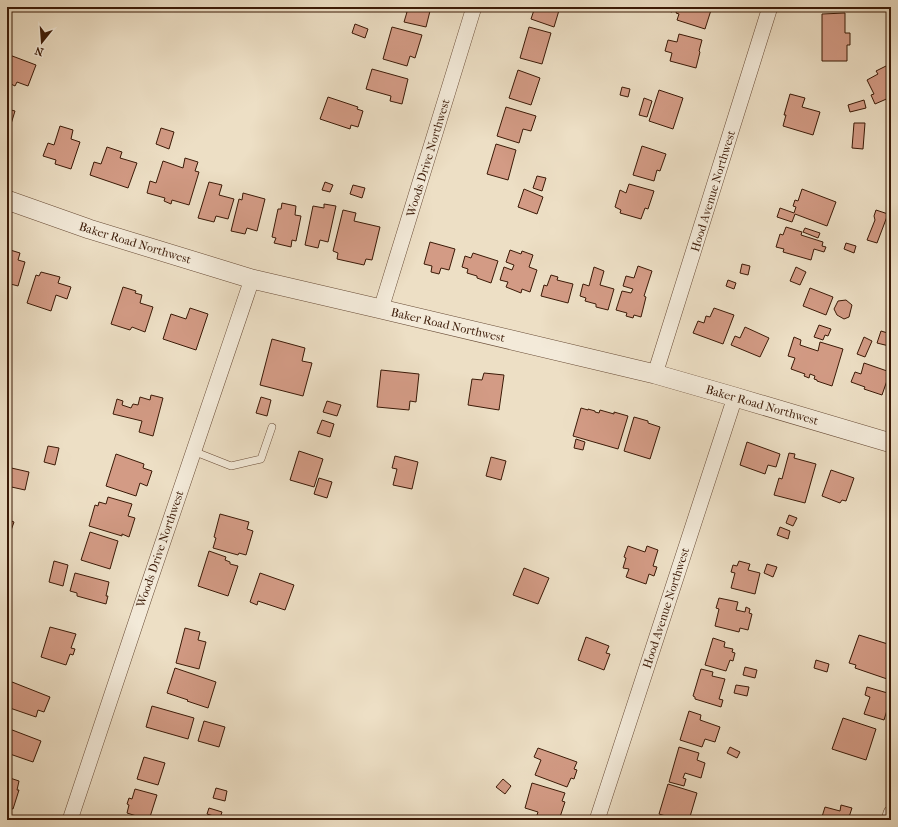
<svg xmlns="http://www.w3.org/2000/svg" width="898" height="827" font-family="'IM FELL French Canon',serif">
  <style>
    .building { fill: #d39b85; stroke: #3b1a07 }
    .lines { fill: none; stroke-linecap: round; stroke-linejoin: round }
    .service-casing { stroke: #684b36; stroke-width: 8 }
    .minor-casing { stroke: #684b36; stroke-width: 16 }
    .tertiary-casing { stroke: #684b36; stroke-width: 20 }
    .service { stroke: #f3ead9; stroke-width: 7 }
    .minor { stroke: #f3ead9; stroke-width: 15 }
    .tertiary { stroke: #f3ead9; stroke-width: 19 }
    .labels { text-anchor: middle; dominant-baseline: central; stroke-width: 3; stroke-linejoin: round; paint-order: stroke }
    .street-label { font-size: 12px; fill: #3b1a07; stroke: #f3ead9 }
  </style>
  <rect width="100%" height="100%" fill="#eddfc5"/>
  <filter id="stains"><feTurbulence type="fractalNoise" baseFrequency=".005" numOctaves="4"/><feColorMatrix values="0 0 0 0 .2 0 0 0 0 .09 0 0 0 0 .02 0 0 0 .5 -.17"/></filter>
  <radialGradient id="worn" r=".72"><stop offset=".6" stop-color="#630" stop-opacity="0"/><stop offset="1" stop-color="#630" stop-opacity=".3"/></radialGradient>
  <g class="building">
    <path d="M387 7H431L426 27 404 22 407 12Z"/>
    <path d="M535 7H560L554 27 531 19Z"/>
    <path d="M655 7H674L672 12Z"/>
    <path d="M678 7H712L705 29 677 20 679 14 676 13Z"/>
    <path d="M845 13V33H850V45H847V61H822V14Z"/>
    <path d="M355 24 368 29 365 38 352 33Z"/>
    <path d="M392 27 422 35 415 58 410 56 407 66 383 59Z"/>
    <path d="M529 27 551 33 542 64 520 58Z"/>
    <path d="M679 34 702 40 699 51 700 52 696 68 670 61 672 53 665 51 668 40 677 42Z"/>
    <path d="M7 54 36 65 28 86 17 82 15 86 7 82Z"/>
    <path d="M888 65 891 70V97L875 104 871 95 874 94 867 80 878 74 876 71Z"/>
    <path d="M372 69 408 79 402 104 390 101 391 96 366 89Z"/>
    <path d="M518 70 540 78 531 105 509 98Z"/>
    <path d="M622 87 630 89 628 97 620 95Z"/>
    <path d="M659 90 683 98 673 129 649 121Z"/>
    <path d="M790 94 805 98 802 107 820 112 813 135 783 126 786 115H784Z"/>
    <path d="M328 97 358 107 357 109 363 111 358 127 351 125 350 129 320 119Z"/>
    <path d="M644 98 652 101 647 117 639 115Z"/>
    <path d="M864 100 866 108 850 112 848 105Z"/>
    <path d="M506 107 536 116 531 131 523 129 519 143 497 136Z"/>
    <path d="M7 109 15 111 7 137Z"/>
    <path d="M854 123H865L863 149 852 148Z"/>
    <path d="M60 126 73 130 71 139 80 142 71 169 55 164 56 160 43 156 48 143 54 145Z"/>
    <path d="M161 128 174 132 169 149 156 144Z"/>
    <path d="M496 144 516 150 508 180 487 174Z"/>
    <path d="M642 146 666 154 660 171 657 170 654 181 633 175Z"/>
    <path d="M107 147 122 152 120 158 137 163 128 188 90 175 94 162 101 164Z"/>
    <path d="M185 158 198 162 195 171 199 172 189 205 172 200 171 204 164 201 165 198 147 193 150 181 156 183 163 161 183 168Z"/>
    <path d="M537 176 546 178 542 191 533 188Z"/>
    <path d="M209 182 222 185 219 195 234 199 228 219 216 216 214 222 198 218Z"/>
    <path d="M325 182 333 185 330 192 322 190Z"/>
    <path d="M629 184 654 191 648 209 645 208 641 219 620 213 621 210 615 207 620 190 626 193Z"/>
    <path d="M353 185 365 188 362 198 350 194Z"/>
    <path d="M524 189 543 197 537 214 518 207Z"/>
    <path d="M802 189 836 202 827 226 795 214 792 222 777 217 780 208 794 213 796 207 793 206 795 200 798 201Z"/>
    <path d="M243 193 265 199 257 231 247 228 245 234 231 231 239 199 242 200Z"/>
    <path d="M282 203 296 206 295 215 301 216 296 241 292 240 291 247 274 243 276 238 272 237 278 209H281Z"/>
    <path d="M324 204 336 206 328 242 320 240 318 248 305 245 313 206 324 208Z"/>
    <path d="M343 210 356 213 354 221 380 227 372 260 366 259 364 265 337 259 338 253 333 251Z"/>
    <path d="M876 210 888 214 877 243 867 240 875 220 874 216Z"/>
    <path d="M786 227 802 232 801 235 823 242 822 246 826 247 824 252 814 249 811 260 783 252 784 249 776 247 780 234 783 235Z"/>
    <path d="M805 228 820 233 818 238 803 232Z"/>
    <path d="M430 242 455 249 449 270 441 268 439 274 431 272 432 266 424 264Z"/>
    <path d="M846 243 856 246 854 253 844 249Z"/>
    <path d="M7 249 20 253 18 260 25 262 18 286 7 283Z"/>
    <path d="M510 250 521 254 522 251 533 255 529 267 537 270 530 292 522 289 521 293 506 287 508 282 500 280 504 267 512 270 514 265 506 262Z"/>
    <path d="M473 253 498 261 491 283 477 278V276L467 273 468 269 462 267 465 256 471 258Z"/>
    <path d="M742 264 750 266 748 275 740 273Z"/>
    <path d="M638 266 652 271 644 296 646 297 641 317 634 315 633 318 626 316 627 313 616 310 622 291 631 293 633 289 623 286 626 276 634 278Z"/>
    <path d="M594 267 604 271 600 285 614 289 608 310 596 307V304L585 301 586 298 580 296 583 284 589 286Z"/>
    <path d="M796 267 806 272 800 285 790 281Z"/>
    <path d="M41 272 60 277 58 283 71 287 67 299 56 295 51 311 27 303 36 275 39 276Z"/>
    <path d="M551 275 558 277 557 280 573 284 568 303 541 296 544 285 547 286Z"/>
    <path d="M728 280 736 283 734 289 726 286Z"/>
    <path d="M123 287 136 291 135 293 142 295 140 303 153 307 145 332 132 327 130 330 111 324Z"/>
    <path d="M810 288 833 297 826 315 803 306Z"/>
    <path d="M846 300 852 305 849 317 844 319 837 315 834 309 838 301Z"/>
    <path d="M190 308 208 314 196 350 163 339 171 314 186 319Z"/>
    <path d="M714 308 734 315 723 344 693 333 698 321 704 323 706 316 710 317Z"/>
    <path d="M819 325 831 329 828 336 825 335 823 340 814 337Z"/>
    <path d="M745 327 769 338 760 357 731 345 735 336 740 338Z"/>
    <path d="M881 331 891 334V339L889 346 877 343Z"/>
    <path d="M794 337 801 340 800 345 818 351 820 342 843 349 832 386 817 381V380L814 379 815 376 810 374 809 378 804 376 805 374 791 369 795 358 788 356Z"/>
    <path d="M864 337 872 341 865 357 857 354Z"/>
    <path d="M272 339 305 348 302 361 312 363 303 396 260 385Z"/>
    <path d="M864 363 890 372 882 395 864 389 865 387 851 382 855 372 861 374Z"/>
    <path d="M381 370 419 374 416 402 410 401 409 410 377 407Z"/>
    <path d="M484 373 504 375 499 410 468 405 472 379 482 380Z"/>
    <path d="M151 395 163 398 153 436 139 432 142 421 113 414 117 399 123 401 122 405 131 408 133 404 138 405 140 397 150 400Z"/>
    <path d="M261 397 271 400 267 416 256 413Z"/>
    <path d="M327 401 341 405 337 416 323 412Z"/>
    <path d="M581 408 588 410V409L595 411V412L599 413 600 410 614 414V412L628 416 618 449 573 436Z"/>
    <path d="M634 417 648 421V423L660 427 650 459 624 451Z"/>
    <path d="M322 420 334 424 330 437 317 433Z"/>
    <path d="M576 439 585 442 583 450 574 448Z"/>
    <path d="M747 442 780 454 776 467 768 465 765 474 740 465Z"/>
    <path d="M48 446 59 448 55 465 44 462Z"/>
    <path d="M299 451 323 459 314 487 290 480Z"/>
    <path d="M789 453 795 454 794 458 816 464 805 503 774 495 779 478 782 479Z"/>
    <path d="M116 454 144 464 143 468 152 471 147 486 140 483 136 496 106 486Z"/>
    <path d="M395 456 418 462 412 489 393 485 397 469 392 468Z"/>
    <path d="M491 457 506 461 501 480 486 476Z"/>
    <path d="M7 467 29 472 25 490 7 486Z"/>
    <path d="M831 470 854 478 846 501 842 500 840 503 822 496Z"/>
    <path d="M319 478 332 482 327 498 314 494Z"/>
    <path d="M108 497 132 504 128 516 135 518 129 537 122 534V536L89 526 95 505 98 506 99 502 106 504Z"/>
    <path d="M220 514 249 522 247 529 253 531 246 555 239 553 238 555 213 548 216 538 214 537Z"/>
    <path d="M789 515 797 518 793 526 786 523Z"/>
    <path d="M7 519 14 522 9 536H7Z"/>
    <path d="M780 527 790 531 788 539 777 535Z"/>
    <path d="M90 532 118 541 110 569 81 560Z"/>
    <path d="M628 546 645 552 647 546 658 550 653 566 657 567 654 576 649 574 646 584 626 577 629 569 623 568 626 558 624 557Z"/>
    <path d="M209 551 226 557 225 560 230 562V564L238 566 228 596 198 586Z"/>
    <path d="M54 561 68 565 63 586 49 582Z"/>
    <path d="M739 561 750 564 748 570 760 573 755 594 731 588 735 573 731 572 733 565 737 566Z"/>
    <path d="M767 564 777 567 773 577 764 573Z"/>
    <path d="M524 568 549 578 538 604 513 595Z"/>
    <path d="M75 573 109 582 106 596H108L106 604 77 596V593L70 591Z"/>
    <path d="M260 573 294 585 285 610 258 601 257 605 250 602Z"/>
    <path d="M719 598 738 602 736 610 745 612 746 607 750 609 749 613 752 614 748 630 740 628 739 632 715 626 719 609 716 608Z"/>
    <path d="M50 627 76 634 71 648 75 649 73 655 70 654 66 665 41 657Z"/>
    <path d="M185 628 200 632 198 640 206 642 199 669 176 663Z"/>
    <path d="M859 635 891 645 890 680 855 668 856 665 849 663Z"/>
    <path d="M586 637 609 646 606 653 610 654 604 670 578 660Z"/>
    <path d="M713 638 725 642 724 647 733 649 732 652 735 653 733 661 730 660 726 671 705 665Z"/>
    <path d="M816 660 829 664 827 672 814 668Z"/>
    <path d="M745 667 757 670 755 678 743 675Z"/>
    <path d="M175 668 216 682 208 708 187 701 188 700 167 693Z"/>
    <path d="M701 669 713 672 712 676 725 679 719 699 723 700 721 707 695 699V697L693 696Z"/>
    <path d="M7 680 50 697 44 712 38 710 36 717 7 707Z"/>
    <path d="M736 685 749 687 747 696 734 693Z"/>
    <path d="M867 687 891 694V708L888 707 884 720 864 714 870 697 865 695Z"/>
    <path d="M152 706 194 718 188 739 146 727Z"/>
    <path d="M689 711 701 715 700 720 720 727 715 742 705 739 702 747 680 740Z"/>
    <path d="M843 718 876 729 866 760 832 749Z"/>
    <path d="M204 721 225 727 219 747 198 741Z"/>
    <path d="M7 728 41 741 33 762 7 753Z"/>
    <path d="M679 747 699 753 697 760 705 763 701 778 685 773 683 778 686 779 684 786 669 782Z"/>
    <path d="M730 747 740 752 737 758 727 753Z"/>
    <path d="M538 748 577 762 574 769 577 770 574 779 571 778 567 787 535 775 541 760 534 757Z"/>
    <path d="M144 757 165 763 158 785 137 779Z"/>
    <path d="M7 777 19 781 17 790H19L13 809 9 808 7 815Z"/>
    <path d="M503 779 511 786 505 794 496 787Z"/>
    <path d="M532 783 565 793 562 801 565 802 559 820H542L536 818 538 812 525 808Z"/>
    <path d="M668 784 697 793 689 820H679L659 814Z"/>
    <path d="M216 788 227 791 225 801 213 798Z"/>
    <path d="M135 789 157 795 149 820 127 813 129 805 127 804 129 798 132 799Z"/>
    <path d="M841 805 852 808 848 820H821L825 807 840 811Z"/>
    <path d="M209 808 222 812 220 818 207 814Z"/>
  </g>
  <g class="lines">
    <g class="service-casing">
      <path id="service" d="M193 451 231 466 261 459 272 427"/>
    </g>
    <g class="minor-casing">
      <g id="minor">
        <path d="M381 309 474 7"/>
        <path d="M655 374 770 7"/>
        <path d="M70 820 145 595 252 279"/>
        <path d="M597 820 735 397"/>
        <path d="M889 820 891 813"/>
      </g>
    </g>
    <g class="tertiary-casing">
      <path id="tertiary" d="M7 200 89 229 252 279 381 309 655 374 735 397 891 443"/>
    </g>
    <use href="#service" class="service"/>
    <use href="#minor" class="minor"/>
    <use href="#tertiary" class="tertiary"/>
  </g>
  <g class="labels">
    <g class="street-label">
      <text transform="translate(428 158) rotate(-73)">Woods Drive Northwest</text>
      <text transform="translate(713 191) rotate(-73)">Hood Avenue Northwest</text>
      <text transform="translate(135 243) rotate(17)">Baker Road Northwest</text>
      <text transform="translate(448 325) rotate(13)">Baker Road Northwest</text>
      <text transform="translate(762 405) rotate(16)">Baker Road Northwest</text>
      <text transform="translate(160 549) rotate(-71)">Woods Drive Northwest</text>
      <text transform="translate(666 608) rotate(-72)">Hood Avenue Northwest</text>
    </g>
  </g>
  <rect width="898" height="827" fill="none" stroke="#eddfc5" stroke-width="24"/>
  <rect x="8" y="8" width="882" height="811" fill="none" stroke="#3b1a07" stroke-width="2"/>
  <rect x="12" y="12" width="874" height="803" fill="none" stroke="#3b1a07"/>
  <g transform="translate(42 42) rotate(197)" stroke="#f3ead9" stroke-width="3" paint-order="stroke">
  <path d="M0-3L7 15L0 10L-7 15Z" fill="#3b1a07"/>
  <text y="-6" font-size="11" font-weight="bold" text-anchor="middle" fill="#3b1a07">N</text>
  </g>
  <rect width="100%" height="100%" filter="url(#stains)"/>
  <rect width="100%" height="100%" fill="url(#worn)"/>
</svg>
